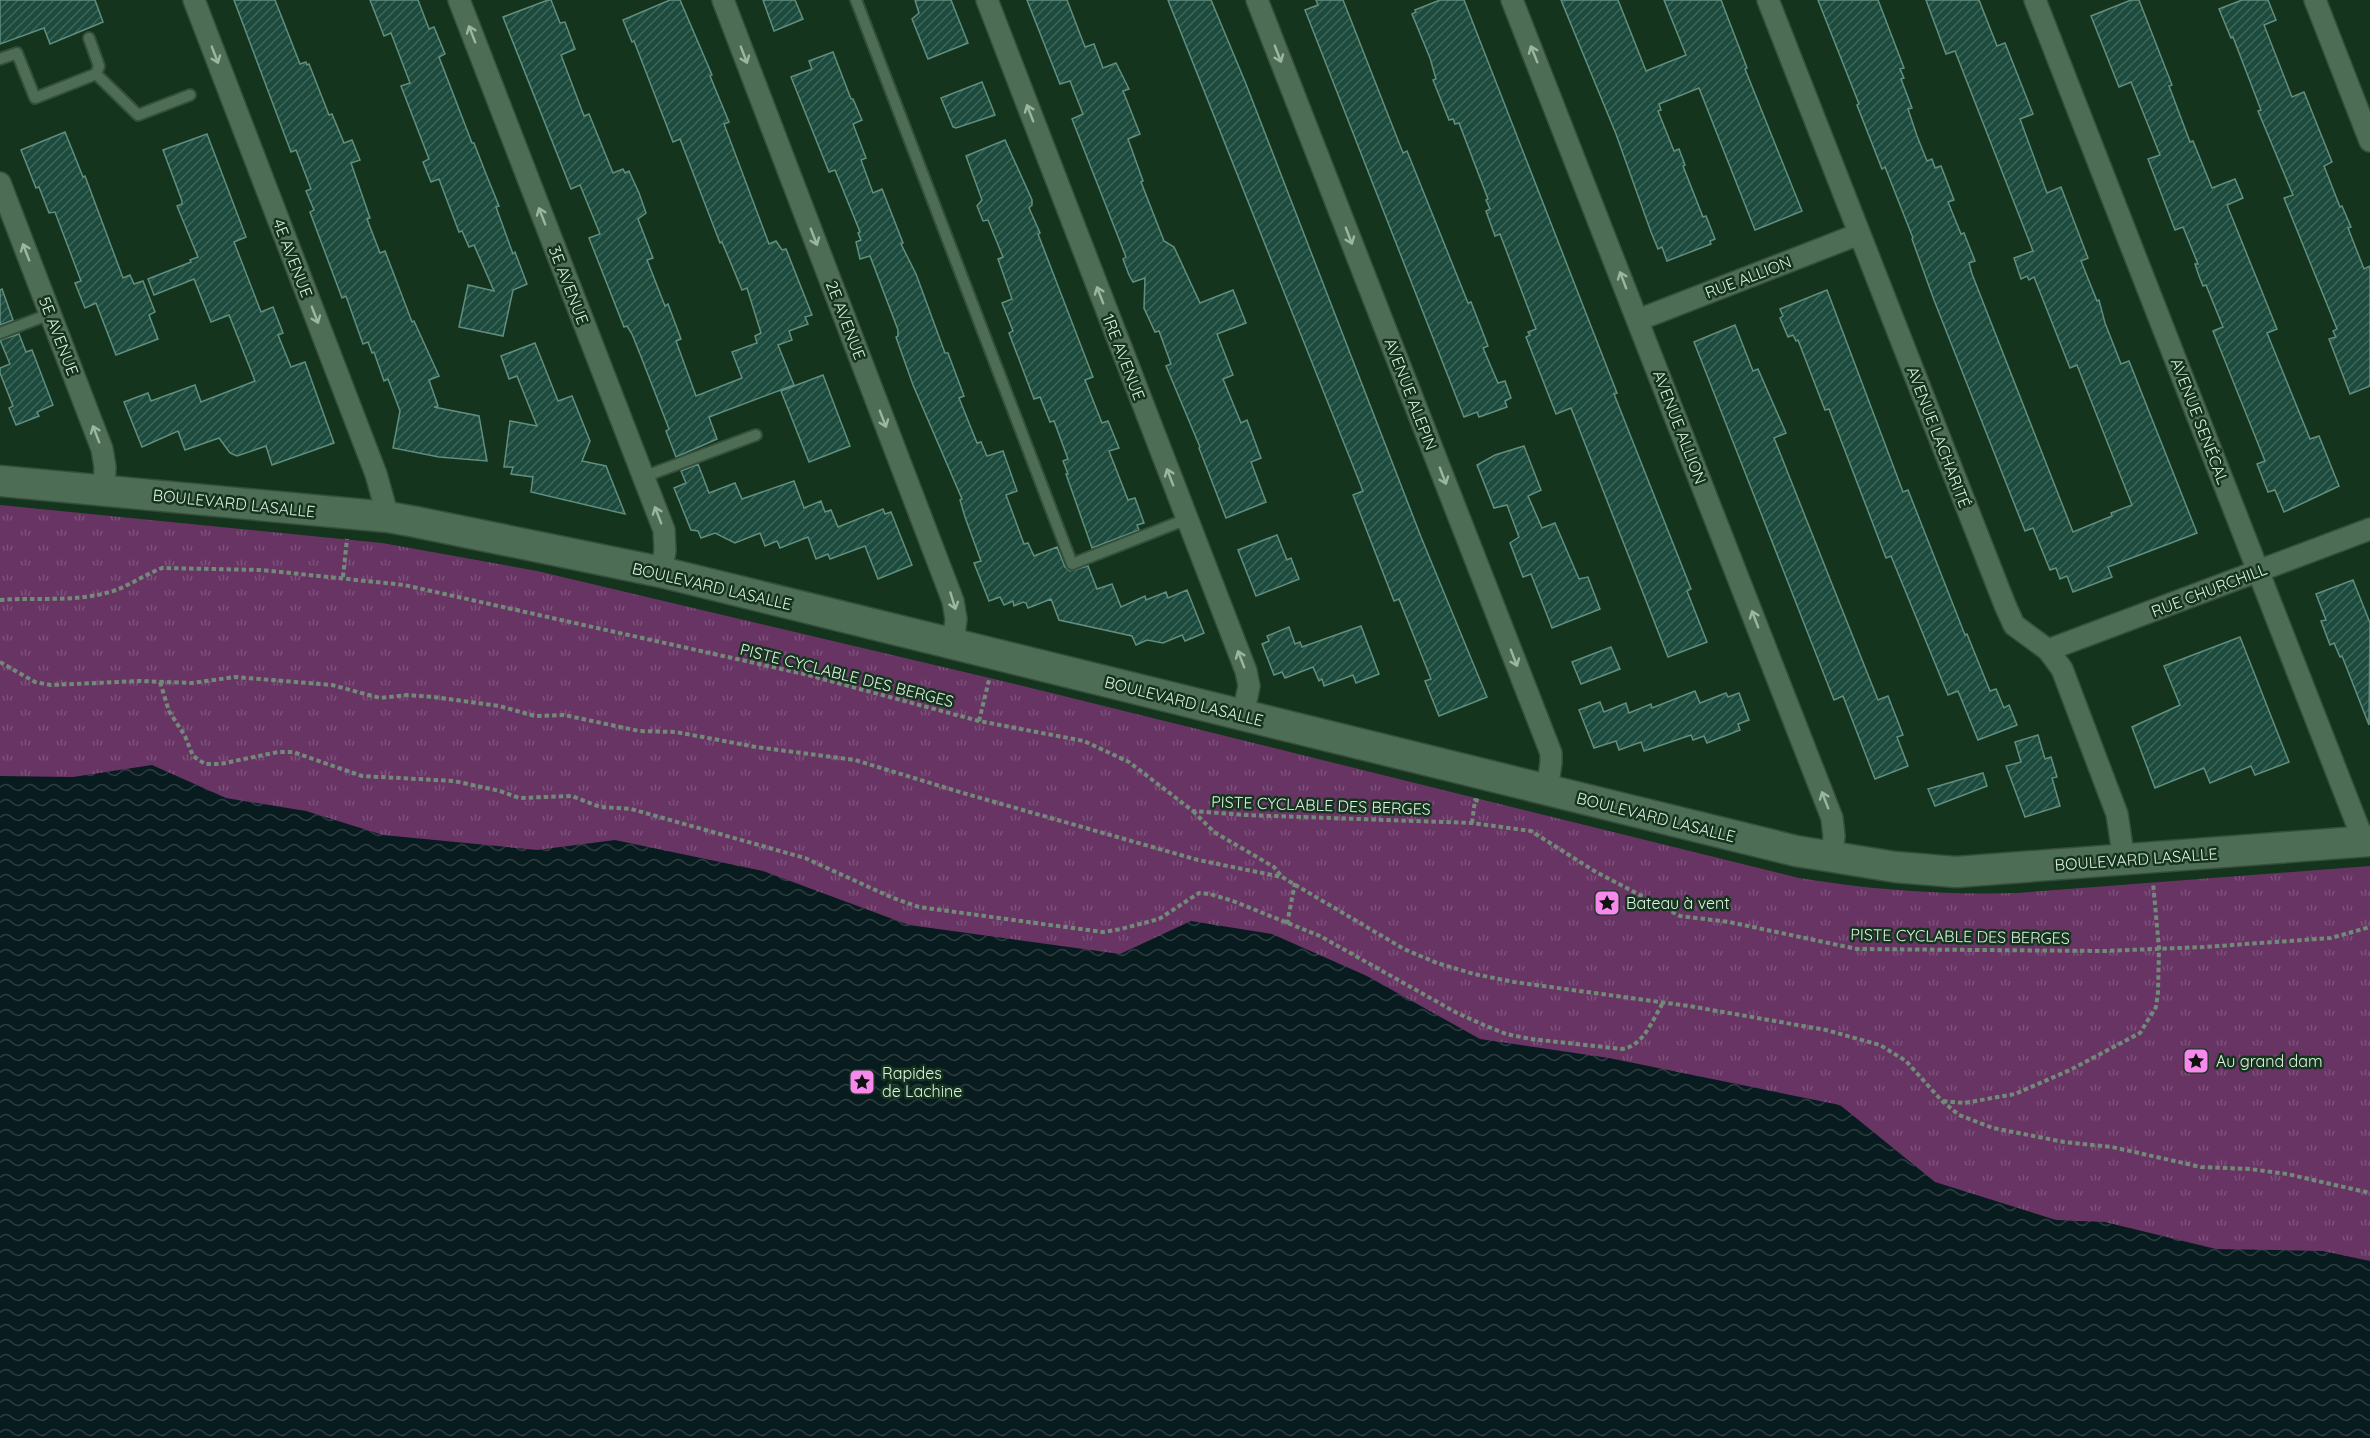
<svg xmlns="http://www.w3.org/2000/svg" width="2370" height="1438" font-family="Quicksand,sans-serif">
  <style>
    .park { fill: url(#park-tufts) }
    .water { fill: url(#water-waves) }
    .building { fill: url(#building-hatch); stroke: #618f7f; stroke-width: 1.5 }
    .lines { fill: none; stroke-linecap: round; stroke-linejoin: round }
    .service-casing { stroke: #364f3c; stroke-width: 14 }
    .minor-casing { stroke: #364f3c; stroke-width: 24 }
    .secondary-casing { stroke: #364f3c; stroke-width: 33 }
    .path { stroke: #728b78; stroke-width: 4; stroke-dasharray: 4.5 3; stroke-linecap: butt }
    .service { stroke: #4d6e54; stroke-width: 10 }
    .minor { stroke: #4d6e54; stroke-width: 21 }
    .secondary { stroke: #4d6e54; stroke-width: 30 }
    .oneway { stroke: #9db6a2 }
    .labels { text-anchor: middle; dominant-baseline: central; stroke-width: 5; stroke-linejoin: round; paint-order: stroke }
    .street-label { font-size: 16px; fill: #dff1e2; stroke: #15341e }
    .poi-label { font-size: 16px; fill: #dff1e2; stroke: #15341e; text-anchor: start }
  </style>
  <defs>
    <pattern id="park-tufts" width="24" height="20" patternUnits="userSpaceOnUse" patternTransform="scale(1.5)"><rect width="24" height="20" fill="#683464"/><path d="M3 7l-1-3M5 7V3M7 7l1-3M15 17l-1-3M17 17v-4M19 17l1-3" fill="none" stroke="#7d527a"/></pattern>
    <pattern id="water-waves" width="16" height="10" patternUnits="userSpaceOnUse" patternTransform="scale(1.5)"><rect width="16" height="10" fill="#081c20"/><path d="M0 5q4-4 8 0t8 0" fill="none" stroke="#2c3d40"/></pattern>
    <pattern id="building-hatch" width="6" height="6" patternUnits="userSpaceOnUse" patternTransform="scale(1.5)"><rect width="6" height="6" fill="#1c4a3c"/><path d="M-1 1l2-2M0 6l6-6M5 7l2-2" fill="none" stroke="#3d6558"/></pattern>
  </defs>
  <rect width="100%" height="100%" fill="#15341e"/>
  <path class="park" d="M0 505 382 543 537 571 1015 684 1799 878C1872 890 1943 895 2017 893L2370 866V1438H0Z"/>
  <path class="water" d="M152 765 226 798 306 811 383 835 537 850 615 840 763 871 909 925 1120 954 1191 921 1272 934 1367 976 1480 1039 1609 1058 1840 1105 1935 1182 2056 1220 2105 1222 2216 1249 2323 1251 2370 1261V1438H0V776L73 777Z"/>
  <g class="building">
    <path d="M0 0H95L103 22 50 44 44 28 0 44Z"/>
    <path d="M234 0H275L300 64 306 62 307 65 309 64 329 115 332 114 344 143 352 140 360 160 351 163 370 218 367 219 380 253 385 251 412 322 414 321 439 376 429 380 438 406 434 407 479 416 487 461 439 457 393 448 400 411 388 379 384 381 374 352 372 353 368 342 363 344 346 296 342 298 310 212 314 210 306 191 311 189 296 150 291 152Z"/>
    <path d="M370 0H418L429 29 434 27 445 54 439 57 472 143H474L486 174 499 206 496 207 513 254 515 252 527 284 513 290 503 336 459 327 468 285 494 291 474 245 469 247 462 231 459 232 439 179 431 182 423 162 429 159 401 86 410 83 391 33 384 36Z"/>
    <path d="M548 0H551L560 23 565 22 575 49 561 55 584 116 589 114 613 173 623 169 625 173 629 171 639 193 646 213 638 219 653 258 647 260 665 306 668 304 681 339 676 341 696 396 742 378 732 352 757 343 755 336 761 333 747 288 742 290 722 242 720 243 680 139 673 142 634 41 632 42 623 20 670 0H680L712 75 710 76 729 122 724 124 769 244 776 241 782 250 786 249 812 315 805 317 808 324 789 331 792 340 778 345 794 385 709 417 717 439 676 457 666 431 669 429 640 354 632 334 627 326 624 327 589 238 600 234 580 185 571 189 503 17Z"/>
    <path d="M763 0H795L803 19 774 31Z"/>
    <path d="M915 0H951L968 43 928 59 912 19 919 13Z"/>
    <path d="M1027 0H1067L1085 47 1094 44 1103 68 1116 63 1129 89 1123 91 1140 134 1128 139 1143 181 1141 182 1164 241 1174 247 1200 303 1233 290 1246 323 1217 334 1233 375 1223 379 1241 423 1247 420 1261 458 1251 462 1266 502 1226 518 1199 448 1200 447 1166 366 1171 364 1159 331 1155 332 1144 308 1145 278 1133 282 1129 275 1123 259 1126 257 1072 119 1083 114 1070 81 1060 84Z"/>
    <path d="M1168 0H1211L1246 84 1421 537 1487 697 1439 716 1425 681 1431 679 1399 599 1394 601 1353 495 1363 491Z"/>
    <path d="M1316 0H1343L1403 153 1407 151 1468 303 1471 302 1488 346 1483 348 1498 383 1505 381 1511 398 1505 401 1507 407 1479 417 1477 412 1464 417 1305 10 1318 5Z"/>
    <path d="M1440 0H1464L1617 393 1614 394 1691 589 1687 591 1707 642 1668 657 1571 408 1556 414 1526 337 1530 335 1528 332 1536 329 1500 234 1495 236 1486 211 1490 209 1486 200 1488 199 1459 123 1455 124 1453 119 1449 120 1433 80 1436 79 1430 58 1412 14 1416 12 1415 10Z"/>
    <path d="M1561 0H1618L1646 71 1686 55 1664 0H1721L1747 68 1745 69 1802 211 1755 230 1699 88 1659 104 1661 110 1658 111 1674 151 1679 149 1685 165 1683 166 1703 217 1706 216 1715 239 1710 241 1711 244 1667 261 1662 247 1658 249 1651 232 1616 134Z"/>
    <path d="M1818 0H1878L1904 68 1900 69 1904 78 1901 79 1912 108 1908 109 1917 136 1927 161 1932 159 1935 168 1941 166 1954 200 1948 202 1961 234 1964 233 1975 261 1969 263 1972 274 2073 532 2112 516 2111 513 2132 505 2077 365 2070 368 2034 277 2029 280 2027 276 2021 279 2014 258 2033 251 1955 51 1946 54 1926 0H1979L1997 46 2005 43 2033 114 2020 119 2047 193 2061 187 2088 258 2081 261 2097 301 2099 300 2105 323 2121 364 2129 361 2197 533 2108 567 2112 577 2073 592 2067 576 2060 579 2056 568 2050 570 2033 528 2025 531 1934 300 1912 239 1913 238 1885 167 1882 169 1857 105 1859 104Z"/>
    <path d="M2131 0H2139L2172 85 2169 86 2190 142 2193 141 2212 188 2235 179 2243 198 2227 205 2277 329 2267 333 2310 439 2319 436 2339 486 2284 512 2275 490 2268 492 2257 464 2265 461 2213 331 2223 327 2206 285 2203 286 2199 276 2195 264H2198L2183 227 2175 230 2148 159 2160 155 2131 82 2119 87 2091 16Z"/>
    <path d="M2242 0H2268L2276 20 2264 25 2292 97 2304 92 2332 162 2324 166 2340 207 2342 206 2351 227 2348 228 2364 269 2370 266V386L2350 394 2329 339 2336 337 2333 331 2337 329 2284 198 2293 195 2258 111 2261 110 2233 37 2231 38 2219 9Z"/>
    <path d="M833 52 851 99H853L862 120 853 124 866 158 861 160 873 193 882 189 903 243 901 244 916 274 945 353H948L964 396 959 398 977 443 981 442 987 456 1003 451 1017 491 1006 495 1024 544 1028 543 1034 556 1057 547 1065 567 1070 571 1088 566 1097 589 1112 584 1121 607 1145 596 1146 600 1166 592 1168 598 1187 590 1204 633 1185 641 1182 635 1163 643 1147 640 1136 645 1132 636 1059 620 1051 599 1028 608 1026 603 1023 602 1014 606 1013 601 1004 605 1000 597 989 601 974 563 981 561 965 517 960 500 962 499 913 385 896 337 898 336V330L870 256 860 259 856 242 861 240 858 233 860 232 835 170 829 172 791 77 812 69 809 61Z"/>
    <path d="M982 82 995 115 956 128 953 127 941 98Z"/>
    <path d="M65 132 83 177 85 176 123 278 130 275 134 284 143 281 155 312 149 315 158 339 116 355 96 303 85 308 75 283 81 281 55 212 49 213 39 187 36 188 21 150Z"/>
    <path d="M207 134 246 237 234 242 261 312 273 307 283 333 278 335 291 367 305 362 334 443 272 465 266 446 237 456 230 453 219 438 185 450 178 431 142 447 124 402 148 393 151 401 195 385 201 402 255 381 229 315 211 322 194 279 154 295 148 279 191 262 190 260 198 257 177 206 182 204V201L163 150Z"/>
    <path d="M1005 140 1032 200V205L1029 208 1040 233 1038 234 1093 377 1085 380 1102 423 1108 421 1119 448 1109 451 1128 500 1135 498 1144 523 1137 525 1139 530 1092 548 1066 474H1068L1063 461 1068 459 1054 421 1050 422 1040 397 1034 399 1009 333 1013 331 1002 303 1012 299 998 259 1003 257 988 220 983 221 977 206 982 200 966 156Z"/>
    <path d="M2 289 13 320 0 325V290Z"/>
    <path d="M1827 290 1903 492 1908 490 1965 635 1967 634 1990 691 1996 689 2004 708 2009 705 2017 725 1978 740 1958 691 1948 695 1891 556 1886 558 1829 409 1825 410 1798 340 1796 341 1793 335 1788 337 1780 318 1783 316 1780 309Z"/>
    <path d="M1735 325 1753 371 1758 369 1786 433 1774 438 1878 700 1888 696 1903 735 1897 737 1908 766 1875 779 1843 696 1834 700 1694 342Z"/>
    <path d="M19 334 26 352 32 350 53 405 37 412 39 416 16 425 9 408 13 406 0 373V368L10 364 0 340Z"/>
    <path d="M535 343 558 401 572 396 590 441 582 461 606 466 625 514 531 492 533 477 511 474 513 467H504L510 421 537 426 517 376 509 379 501 356Z"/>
    <path d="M823 375 850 446 809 462 781 391Z"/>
    <path d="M1524 446 1541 490 1528 496 1542 528 1555 523 1579 579 1588 577 1600 609 1552 628 1531 574 1523 577 1510 543 1519 537 1507 505 1494 508 1477 465 1495 455Z"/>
    <path d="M698 464 709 493 735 483 742 499 794 481 804 508 821 501 825 512 831 510 838 527 883 509 885 514 891 512 912 565 878 579 865 546 830 559 828 554 816 559 808 537 780 548 777 541 765 546 760 533 735 543 715 533 701 538 698 531 691 530 674 488 686 483 681 471Z"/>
    <path d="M1277 535 1287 560 1291 558 1299 579 1256 596 1238 550Z"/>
    <path d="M2353 580 2370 623 2369 725 2342 656 2340 657 2334 643 2330 645 2321 621 2326 620 2316 594Z"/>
    <path d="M1361 626 1379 674 1356 683 1353 675 1324 686 1322 679 1319 681 1313 667 1285 678 1282 672 1274 675 1262 644 1269 641 1267 636 1289 627 1295 644 1300 642 1302 647Z"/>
    <path d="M2240 637 2289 762 2255 775 2251 766 2210 783 2204 768 2155 788 2132 727 2180 705 2164 666Z"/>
    <path d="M1611 647 1620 669 1581 684 1572 662Z"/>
    <path d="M1695 691 1700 703 1726 693 1728 697 1739 693 1749 720 1738 724 1740 730 1707 743 1704 736 1693 740 1691 735 1644 751 1641 742 1619 750 1616 741 1594 748 1579 710 1600 702 1604 712 1626 703 1629 713 1651 704 1652 708Z"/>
    <path d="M2038 735 2045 759 2051 757 2057 777 2052 778 2060 806 2025 817 2006 766 2021 762 2015 742Z"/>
    <path d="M1983 773 1987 786 1935 806 1928 789Z"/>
  </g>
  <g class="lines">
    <g class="service-casing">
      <g id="service">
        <path d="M856 0 1072 564 1187 519"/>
        <path d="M89 38 99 66 96 74"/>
        <path d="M0 59 17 53 35 98 96 74 138 115 190 95"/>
        <path d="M0 333 50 314"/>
        <path d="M643 477 756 435"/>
      </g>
    </g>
    <g class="minor-casing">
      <g id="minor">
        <path d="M194 0 376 474 388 517"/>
        <path d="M459 0 664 530 665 551 661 572"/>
        <path d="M723 0 953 601 956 619 953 643"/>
        <path d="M987 0 1246 671 1249 686 1243 715"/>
        <path d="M1257 0 1551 753V763L1547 790"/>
        <path d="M1512 0 1832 818 1834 836 1832 857"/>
        <path d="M1768 0 2005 605 2014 625 2048 650 2062 669 2117 814 2124 860"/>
        <path d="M2035 0 2364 842"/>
        <path d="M2315 0 2370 141"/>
        <path d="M0 183 102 449 105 467 104 490"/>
        <path d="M1638 320 1859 234"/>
        <path d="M2048 650 2370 529"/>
      </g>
    </g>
    <g class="secondary-casing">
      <path id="secondary" d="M0 481 388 517 416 522 661 572 1796 851 1895 867 1956 872 2370 841"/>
    </g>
    <g class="path">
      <path d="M343 577 347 539"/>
      <path d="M0 600C38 597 79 603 116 590 132 584 146 574 162 568L262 570 404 585 804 674 979 721 1084 741 1129 762 1193 811 1245 815 1472 823 1531 831 1596 872 1680 916 1729 922 1857 949 2104 951 2204 947 2331 938 2370 927"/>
      <path d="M0 662 35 682 51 685 140 681 192 683 235 677 332 685 380 698 407 695 434 697 499 706 535 716 564 715 639 731 676 732 756 747 855 760 963 793 1198 860 1282 877 1404 949 1437 963 1474 974 1514 982 1689 1006 1826 1030 1880 1045 1906 1061 1942 1101 1959 1115 1993 1128 2064 1142 2112 1147 2201 1167 2250 1169 2287 1174 2370 1193"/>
      <path d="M160 682 169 711 185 736 193 756 205 764H220L278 752H293L362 776 454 781 500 791 519 798 572 796 600 807 631 809 805 858 893 898 919 907 1050 925 1103 932 1121 929 1159 919 1199 893 1210 894 1233 901 1320 936 1457 1013 1484 1025 1506 1034 1531 1039 1622 1049C1644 1046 1652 1020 1663 1003"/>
      <path d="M979 721 989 680"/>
      <path d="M1193 811 1214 832 1274 867 1282 877"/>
      <path d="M1472 823 1475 800 1479 801"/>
      <path d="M1287 924 1295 883"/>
      <path d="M1943 1101 1964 1103 2015 1094 2070 1070 2140 1033 2156 1007 2158 992 2159 948 2153 883"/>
    </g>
    <use href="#service" class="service"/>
    <use href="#minor" class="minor"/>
    <use href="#secondary" class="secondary"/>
  </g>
  <defs><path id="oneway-shaft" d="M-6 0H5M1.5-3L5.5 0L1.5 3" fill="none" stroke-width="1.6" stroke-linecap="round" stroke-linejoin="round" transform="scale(1.5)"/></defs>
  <g class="oneway">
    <use href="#oneway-shaft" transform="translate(472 34) rotate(-111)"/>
    <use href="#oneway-shaft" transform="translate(1278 54) rotate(69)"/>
    <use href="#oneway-shaft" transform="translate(1534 54) rotate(-112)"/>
    <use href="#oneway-shaft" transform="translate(215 55) rotate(69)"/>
    <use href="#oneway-shaft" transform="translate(744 55) rotate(69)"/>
    <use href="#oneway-shaft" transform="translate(1030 113) rotate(-111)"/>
    <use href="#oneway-shaft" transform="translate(542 216) rotate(-111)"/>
    <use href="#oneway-shaft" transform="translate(1349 236) rotate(69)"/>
    <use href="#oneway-shaft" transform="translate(814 237) rotate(69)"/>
    <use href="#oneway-shaft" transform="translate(26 252) rotate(-111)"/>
    <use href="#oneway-shaft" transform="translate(1623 280) rotate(-111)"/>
    <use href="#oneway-shaft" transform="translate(1100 295) rotate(-111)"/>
    <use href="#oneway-shaft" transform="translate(315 315) rotate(69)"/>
    <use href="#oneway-shaft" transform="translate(883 419) rotate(69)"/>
    <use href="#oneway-shaft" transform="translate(96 434) rotate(-111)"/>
    <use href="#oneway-shaft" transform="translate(1443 476) rotate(69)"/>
    <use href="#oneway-shaft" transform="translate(1170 477) rotate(-111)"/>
    <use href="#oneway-shaft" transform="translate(658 515) rotate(-111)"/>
    <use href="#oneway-shaft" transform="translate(953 601) rotate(73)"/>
    <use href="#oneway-shaft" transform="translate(1755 619) rotate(-111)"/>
    <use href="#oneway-shaft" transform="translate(1514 658) rotate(69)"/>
    <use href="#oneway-shaft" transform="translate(1241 659) rotate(-111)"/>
    <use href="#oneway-shaft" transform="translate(1825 800) rotate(-111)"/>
  </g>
  <defs>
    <g id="sight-square" transform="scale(1.35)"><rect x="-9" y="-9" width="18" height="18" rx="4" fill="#f788ec" stroke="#15341e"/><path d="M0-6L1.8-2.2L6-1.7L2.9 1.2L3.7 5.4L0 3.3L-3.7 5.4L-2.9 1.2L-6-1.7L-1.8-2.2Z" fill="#111"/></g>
  </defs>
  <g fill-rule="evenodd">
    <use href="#sight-square" x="1607" y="903"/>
    <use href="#sight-square" x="2196" y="1061"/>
    <use href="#sight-square" x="862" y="1082"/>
  </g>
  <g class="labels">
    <g class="street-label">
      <text transform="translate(293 258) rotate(69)">4E AVENUE</text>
      <text transform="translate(1748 277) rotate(-21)">RUE ALLION</text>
      <text transform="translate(569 285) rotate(69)">3E AVENUE</text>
      <text transform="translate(846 320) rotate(69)">2E AVENUE</text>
      <text transform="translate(59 336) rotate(69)">5E AVENUE</text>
      <text transform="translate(1124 357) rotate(69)">1RE AVENUE</text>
      <text transform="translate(1411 394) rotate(69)">AVENUE ALEPIN</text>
      <text transform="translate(2200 421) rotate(69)">AVENUE SENÉCAL</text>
      <text transform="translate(1680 427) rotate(69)">AVENUE ALLION</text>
      <text transform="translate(1939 437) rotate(69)">AVENUE LACHARITÉ</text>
      <text transform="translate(234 503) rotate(6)">BOULEVARD LASALLE</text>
      <text transform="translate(712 586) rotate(13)">BOULEVARD LASALLE</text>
      <text transform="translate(2209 590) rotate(-21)">RUE CHURCHILL</text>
      <text transform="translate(847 675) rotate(14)">PISTE CYCLABLE DES BERGES</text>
      <text transform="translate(1184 701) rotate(14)">BOULEVARD LASALLE</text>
      <text transform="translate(1321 805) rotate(2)">PISTE CYCLABLE DES BERGES</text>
      <text transform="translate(1656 817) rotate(14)">BOULEVARD LASALLE</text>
      <text transform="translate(2136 859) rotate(-4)">BOULEVARD LASALLE</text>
      <text transform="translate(1960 936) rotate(1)">PISTE CYCLABLE DES BERGES</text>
    </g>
    <g class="poi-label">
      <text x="1626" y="903">Bateau à vent</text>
      <text x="2216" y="1061">Au grand dam</text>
      <text x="882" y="1073">Rapides<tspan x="882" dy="18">de Lachine</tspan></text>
    </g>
  </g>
</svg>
